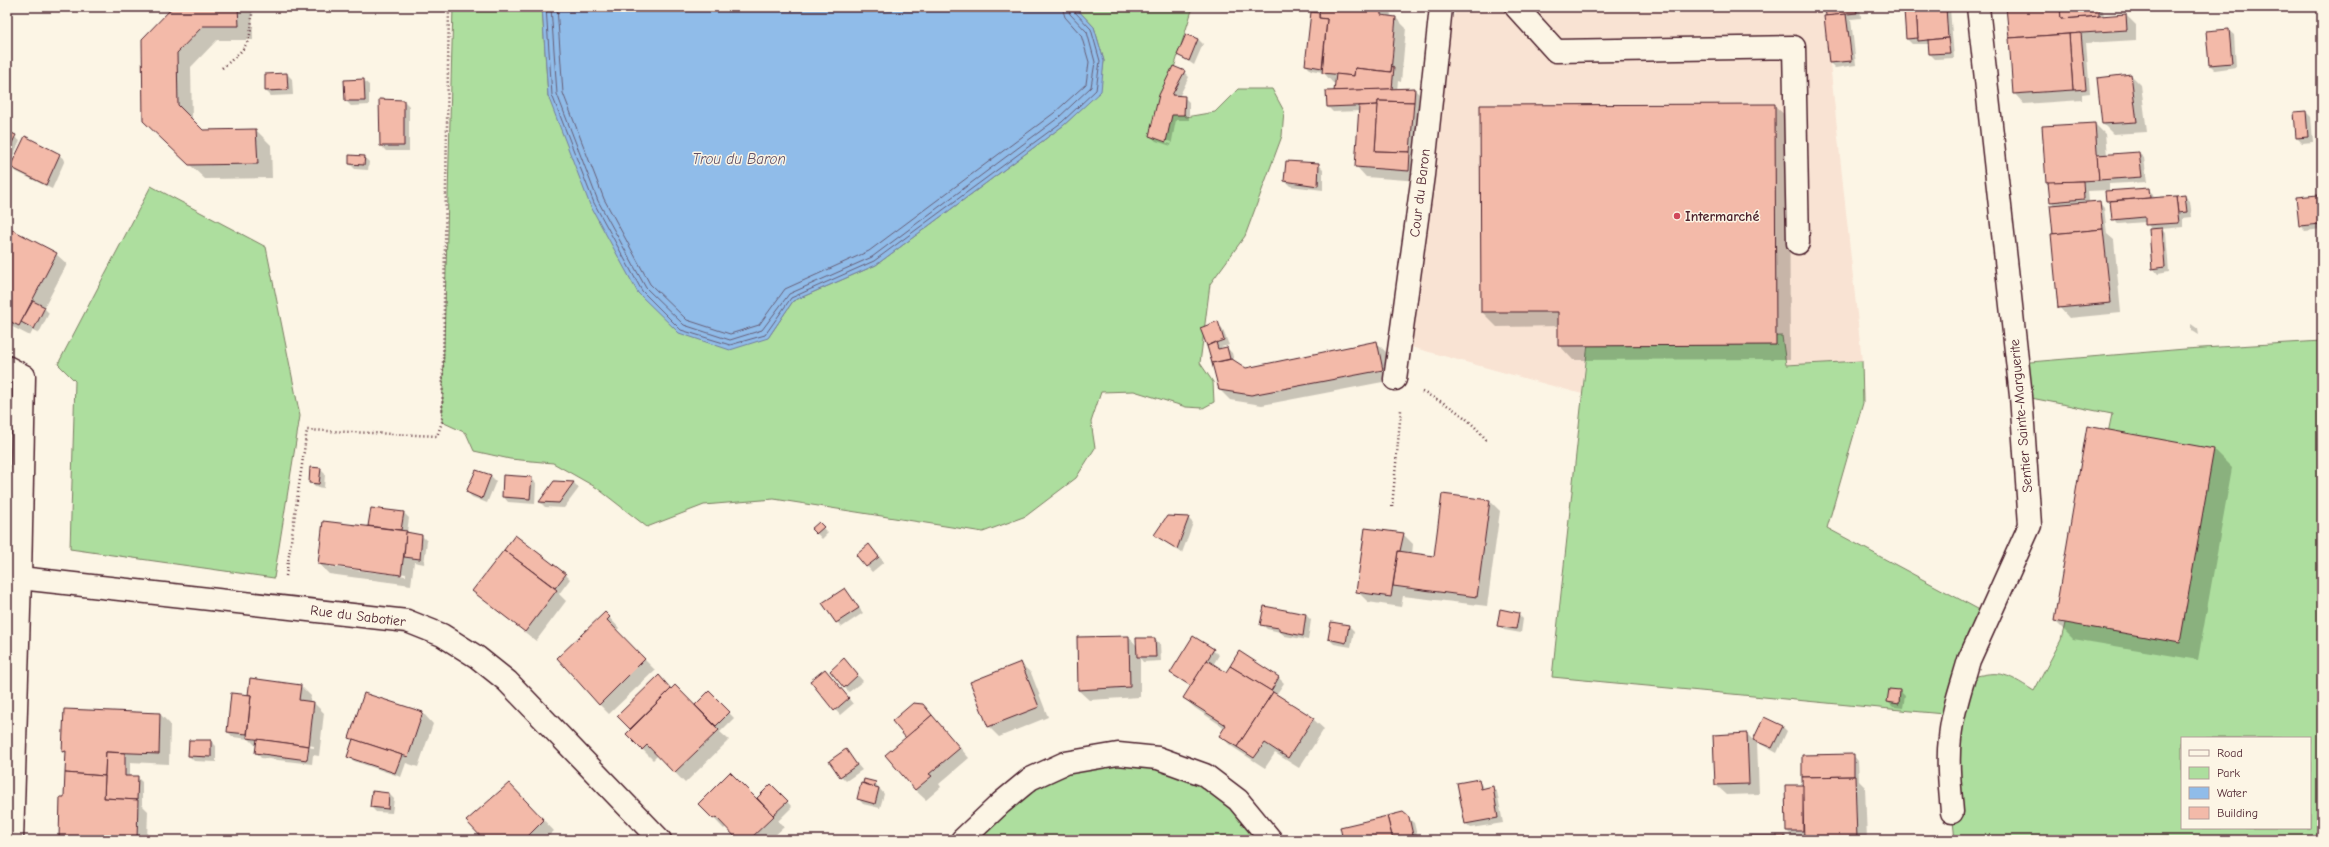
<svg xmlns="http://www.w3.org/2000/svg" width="2329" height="847" font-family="'Comic Neue',sans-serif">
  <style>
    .built { fill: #f9e3d3 }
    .green { fill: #adde9e; stroke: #7c7e64; fill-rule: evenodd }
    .water { fill: #90bce9; stroke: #747d9d }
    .shadow { fill: #0003; fill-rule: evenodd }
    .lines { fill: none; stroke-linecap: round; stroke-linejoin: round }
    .shore { stroke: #665e77; stroke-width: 1 }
    .building { fill: #f3baa9; stroke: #4a1f2b }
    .minor-casing { stroke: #4a1f2b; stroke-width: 25 }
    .path { stroke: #4a1f2b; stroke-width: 2.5; stroke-dasharray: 1 3; stroke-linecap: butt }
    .minor { stroke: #fcf5e5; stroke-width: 22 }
    .poi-dot { fill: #d1495b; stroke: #fcf5e5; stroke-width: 1.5 }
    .labels { text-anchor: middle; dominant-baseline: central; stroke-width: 3; stroke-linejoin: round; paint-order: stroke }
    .street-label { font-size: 14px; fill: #4a1f2b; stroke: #fcf5e5 }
    .poi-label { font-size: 14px; font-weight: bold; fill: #4a1f2b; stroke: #fcf5e5; text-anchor: start }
    .water-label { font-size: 15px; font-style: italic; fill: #5f4e64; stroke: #fcf5e5 }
  </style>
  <rect width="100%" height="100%" fill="#fcf5e5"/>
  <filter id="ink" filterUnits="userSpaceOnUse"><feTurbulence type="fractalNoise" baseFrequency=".025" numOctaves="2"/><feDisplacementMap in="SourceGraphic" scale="8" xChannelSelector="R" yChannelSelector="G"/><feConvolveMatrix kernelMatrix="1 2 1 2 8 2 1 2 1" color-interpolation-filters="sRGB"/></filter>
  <g filter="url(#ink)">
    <path class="built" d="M1459 7H1824L1862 361 1786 365 1782 336 1587 343 1582 394 1400 344 1448 24Z"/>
    <g class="green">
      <path d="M453 7H542L548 96 768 338 793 301 876 265 1064 125 1100 91 1104 61 1094 27 1075 7H1193L1168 87 1186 117 1215 112 1238 89H1272L1284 111 1282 136 1245 236 1210 284 1200 363 1213 382 1214 402 1203 408 1186 407 1134 391 1101 392 1091 422 1095 448 1076 478 1026 516 983 532 774 499 704 505 647 527 597 488 553 463 510 459 474 451 466 433 442 422Z"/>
      <path d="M151 186 266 247 300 416 274 578 70 549 75 381 58 364Z"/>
      <path d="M1782 336 1786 365 1862 361 1863 403 1827 528 1989 615 1963 680C1999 669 2004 672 2034 691L2061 640 2086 537 2112 414 2021 396 2016 359 2030 362 2185 349 2322 341V840H1955L1952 812 1954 715 1552 677 1588 343ZM2182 738H2310V828H2182Z"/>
      <path d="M1118 754 1205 775 1271 840H982L972 830 1030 779Z"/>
    </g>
    <path class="water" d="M542 7H1075L1094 27 1104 61 1101 91 1064 125 876 265 793 301 768 338 730 350 679 333 638 293 590 205 548 96Z"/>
    <g class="shadow">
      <path d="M174 7 252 8 253 40H217L191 67 192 120 203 131 256 130 271 145 272 178 205 179 159 136Z"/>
      <path d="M1217 7H1246V11H1221Z"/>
      <path d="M1321 7H1390L1391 17 1396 18 1406 28 1401 82 1398 81 1397 90 1414 89 1419 94 1418 108 1423 113 1419 181 1366 177 1356 166 1360 111 1333 112 1328 107 1327 92H1335L1336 83H1333L1323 72 1311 70 1306 65Z"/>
      <path d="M1826 7H1860L1861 18 1851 19 1856 65 1835 68 1830 63Z"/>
      <path d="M1917 7H1948L1950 9 1954 58 1935 59 1930 54V44H1912L1907 39 1905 11 1917 10Z"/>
      <path d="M2007 7H2100L2103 11 2104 16 2126 15 2136 25V40L2086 43 2090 93 2082 94V100L2024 104 2014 93Z"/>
      <path d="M2105 7H2126V8L2107 9Z"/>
      <path d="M2228 30 2234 35 2236 67 2215 70 2210 65Z"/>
      <path d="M1198 39 1203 44 1194 65 1179 55Z"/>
      <path d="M1184 72 1189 77 1179 97H1184L1189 102V120H1176L1171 146 1156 141 1150 136ZM1155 137 1171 142V144L1155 139Z"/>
      <path d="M287 74 292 79 293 95 271 96 266 91V75Z"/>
      <path d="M2131 75 2141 85 2147 132 2113 134 2103 124Z"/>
      <path d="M363 80 369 85V105L351 106 346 101Z"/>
      <path d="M404 101 409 106V151H386L381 146Z"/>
      <path d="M1774 105 1789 119 1790 359 1573 360 1559 345V326L1497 327 1482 312Z"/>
      <path d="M2295 112H2306L2311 117 2313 142 2302 143 2297 138Z"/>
      <path d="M2095 124 2105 134 2107 155 2139 153 2144 158 2147 182 2109 184V190L2088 191 2089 203 2099 202 2104 208 2107 234 2114 240 2121 313 2069 318 2059 307 2055 206 2051 201 2049 185 2047 182Z"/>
      <path d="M7 132 20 141 13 156 7 153Z"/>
      <path d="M59 155 65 160 52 189 17 172 12 167Z"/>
      <path d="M364 157 369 162 368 170 355 169 350 164Z"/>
      <path d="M1318 164 1323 169V190L1290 186 1285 181Z"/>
      <path d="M2148 189 2153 194 2154 199 2185 196 2190 201 2192 217 2183 218V227L2161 229 2166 234 2169 272 2158 274 2153 268 2152 230 2146 222 2118 224 2113 219 2112 206 2107 201Z"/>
      <path d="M2318 196 2322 200V229L2305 231 2300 226 2298 198Z"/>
      <path d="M7 229 56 254 67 264 44 308 49 313 39 333 33 330 30 336 7 324Z"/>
      <path d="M1217 322 1222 328 1229 345 1221 347V349L1227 348 1232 353 1234 361 1245 369 1376 342 1387 353 1393 380 1262 405 1230 400 1220 390 1201 328Z"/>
      <path d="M2191 324 2198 329 2199 335 2191 330Z"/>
      <path d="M2214 450 2232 468 2198 660 2073 639 2055 621Z"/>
      <path d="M320 469 325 474 324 488 315 487 310 482Z"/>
      <path d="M476 471 491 476 496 481 487 503 472 497 467 492Z"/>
      <path d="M531 478 536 483 535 504 508 502 503 496Z"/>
      <path d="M554 482 574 483 579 488 564 508 545 507 540 502Z"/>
      <path d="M1490 501 1500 511 1487 606 1403 596 1401 607 1368 602 1358 592 1403 534 1413 544 1412 554 1435 557Z"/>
      <path d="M404 513 409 518 407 532 422 536 427 541 424 564 414 562 411 585 329 574 319 564 324 522 371 527 369 526ZM329 565 406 574V576L329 567Z"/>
      <path d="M1188 518 1193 523 1182 553 1156 535Z"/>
      <path d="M819 524 828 533 822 539 813 529Z"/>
      <path d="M869 545 884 562 872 572 857 555Z"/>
      <path d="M505 550 565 574 570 579 559 594 566 601 536 641 473 591Z"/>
      <path d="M845 589 863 613 842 627 837 622Z"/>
      <path d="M605 613 619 628 616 631 655 670 609 714 599 704Z"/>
      <path d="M1518 614 1523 619 1521 633 1504 630 1499 625Z"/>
      <path d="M1306 615 1311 620 1308 640 1285 636 1280 632 1267 629 1262 624Z"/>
      <path d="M1332 623 1349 626 1354 631 1351 647 1334 644 1329 639Z"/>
      <path d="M1129 637 1137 646 1155 639 1160 644 1161 661 1143 662 1140 658V697L1089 700 1078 690V638Z"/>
      <path d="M1194 637 1219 655 1213 665 1226 673 1279 678 1284 683 1276 695 1313 719 1324 729 1299 768 1275 753 1265 768 1231 746 1220 735 1225 728 1195 708 1184 698 1191 687 1171 673Z"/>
      <path d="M1020 663 1031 673 1048 717 999 737 989 727Z"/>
      <path d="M849 665 863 681 849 692 844 687Z"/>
      <path d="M830 675 853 704 840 715 811 682Z"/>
      <path d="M659 677 671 690 695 706 709 692 734 718 720 732 729 740 685 783 658 755 653 760 627 734 631 730 618 716Z"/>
      <path d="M251 679 301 686 311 696 310 702 314 703 324 713 319 756 313 755 312 764 261 758 256 752 257 747 249 739 233 737 228 732 249 696ZM258 738 314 746V748L258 740Z"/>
      <path d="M1900 691 1905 696 1903 708 1893 707 1888 702Z"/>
      <path d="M365 694 423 713 433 724 418 767 406 763 401 777 354 761 349 756 354 741 350 737Z"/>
      <path d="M65 710 160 714 170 724 169 764 130 762V777H137L142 782V805L148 811 147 840H62L60 838 65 798 67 754 63 751Z"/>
      <path d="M1765 718 1782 726 1787 731 1777 753 1757 742 1759 794 1727 795 1716 785 1747 734 1754 741Z"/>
      <path d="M937 721 969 758 939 784 941 787 926 800 915 790Z"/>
      <path d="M211 741 216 746V762L194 761 189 756Z"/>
      <path d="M846 751 862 770 846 781 841 776Z"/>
      <path d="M1853 755 1858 761 1859 781 1865 787 1867 840H1805L1804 836H1792L1787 831 1803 786V756Z"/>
      <path d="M865 780 875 783 884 794 880 808 863 804 858 798Z"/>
      <path d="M1478 780 1484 789 1492 787 1497 792 1503 823 1471 828 1465 823Z"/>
      <path d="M771 785 792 807 778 821 784 827 770 840H739L726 827 724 829 700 804H761Z"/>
      <path d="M389 794 394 799 392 813 376 812 371 807Z"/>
      <path d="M519 794 554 831 544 840H478Z"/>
      <path d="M1408 818 1414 823 1418 840H1344Z"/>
    </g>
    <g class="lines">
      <g class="shore">
        <path d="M546 7 552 95 594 203 642 291 681 330 730 345 765 335 791 298 874 261 1062 122 1096 90 1100 61 1091 29 1074 11 1073 7"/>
        <path d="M551 7 557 94 598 201 646 288 684 325 730 340 762 330 789 294 872 257 1058 118 1091 87 1095 62 1087 32 1070 14 1068 7"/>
        <path d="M557 7 563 93 604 199 650 284 687 320 730 334 759 325 785 289 869 251 1054 113 1086 84 1089 62 1081 35 1065 17 1062 7"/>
      </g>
    </g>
    <g class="building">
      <path d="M173 7H238L239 26H203L177 53 178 105 203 130 256 129 258 164 189 165 143 121 142 39Z"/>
      <path d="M1320 7H1381V15L1396 17 1391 72 1355 68 1354 76 1322 73 1327 19 1319 18Z"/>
      <path d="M1825 7H1856L1857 13 1826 16Z"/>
      <path d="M1916 7H1946L1948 38 1918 41Z"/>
      <path d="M2006 7H2060L2061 19 2126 14 2127 30 2009 38Z"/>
      <path d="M2060 7H2099V16L2061 19Z"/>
      <path d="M1916 9 1918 38 1906 39 1904 10Z"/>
      <path d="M1311 12 1319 13V18L1327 19 1322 68 1305 65Z"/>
      <path d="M1846 14 1852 61 1829 63 1824 16Z"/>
      <path d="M2229 29 2232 63 2209 65 2206 31Z"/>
      <path d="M2081 33 2086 89 2073 90 2069 34Z"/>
      <path d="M1186 34 1198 39 1189 61 1177 55Z"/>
      <path d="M2069 34 2073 90 2013 94 2009 38Z"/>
      <path d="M1948 38 1950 53 1929 54 1928 40Z"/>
      <path d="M1173 66 1185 71 1172 95 1185 96 1184 115H1172L1166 142 1149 136 1159 95Z"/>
      <path d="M1392 66 1394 67 1392 89 1334 91 1336 74 1354 76 1355 68 1391 72Z"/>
      <path d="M287 73 288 90 265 91V74Z"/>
      <path d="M2131 74 2137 122 2102 124 2097 78Z"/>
      <path d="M364 79 365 101H345L344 80Z"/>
      <path d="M1415 88 1414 102 1378 101V105L1327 107 1326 91Z"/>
      <path d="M379 99 404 100V146H380Z"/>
      <path d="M1378 101 1414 102 1410 152 1375 151Z"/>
      <path d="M1775 104 1776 345 1558 346V312H1481L1480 105Z"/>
      <path d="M1378 105 1375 151 1410 152 1409 171 1355 167 1359 106Z"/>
      <path d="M2306 111 2308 137 2296 138 2294 112Z"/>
      <path d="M2095 123 2099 180 2046 183 2042 126Z"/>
      <path d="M7 131 16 135 8 151H7Z"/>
      <path d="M25 136 60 154 46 185 10 167Z"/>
      <path d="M2139 152 2142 177 2099 180 2097 155Z"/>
      <path d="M349 155 365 156 364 165 349 164Z"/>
      <path d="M1286 161 1319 163 1318 186 1284 181Z"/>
      <path d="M2083 181 2084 199 2050 202 2048 182Z"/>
      <path d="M2149 188 2150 198 2106 201 2105 191Z"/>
      <path d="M2185 195 2187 212 2178 213 2176 196Z"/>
      <path d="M2318 195 2321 224 2299 226 2296 197Z"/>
      <path d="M2176 196 2179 223 2145 225V217L2112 220 2110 201Z"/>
      <path d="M2100 201 2103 229 2053 234 2050 205Z"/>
      <path d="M7 227 57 253 19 326 7 320Z"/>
      <path d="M2162 228 2165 267 2152 269 2149 229Z"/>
      <path d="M2103 229 2111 303 2058 308 2051 234Z"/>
      <path d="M33 301 45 307 34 329 21 322Z"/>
      <path d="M1218 321 1224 340 1207 346 1200 328Z"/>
      <path d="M1377 341 1383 370 1251 395 1219 390 1212 363 1232 359 1246 368Z"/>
      <path d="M1216 342 1218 349 1227 347 1230 359 1212 363 1207 346Z"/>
      <path d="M2087 426 2214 449 2180 643 2054 621Z"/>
      <path d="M310 467 321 468 319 484 309 483Z"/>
      <path d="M476 470 491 475 482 499 466 492Z"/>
      <path d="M503 475 532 477 530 499 502 497Z"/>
      <path d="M554 481 574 482 559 503 539 502Z"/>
      <path d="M1442 494 1490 500 1477 597 1393 586 1398 551 1434 556Z"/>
      <path d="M371 508 404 512 401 530 368 526Z"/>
      <path d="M1167 516 1189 517 1177 549 1154 535Z"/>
      <path d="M323 521 407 531 401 575 318 564Z"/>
      <path d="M819 522 824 527 816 534 811 529Z"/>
      <path d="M1365 528 1404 533 1400 551H1398L1391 597 1356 592Z"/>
      <path d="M406 532 422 535 420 559 404 557Z"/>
      <path d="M515 535 566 574 555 588 504 550Z"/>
      <path d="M869 544 879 557 866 567 856 555Z"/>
      <path d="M504 550 557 590 525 632 472 591Z"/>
      <path d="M845 588 859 608 836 623 822 603Z"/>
      <path d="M1264 606 1306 614 1303 636 1279 631V628L1260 625Z"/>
      <path d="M1500 609 1519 613 1516 629 1497 626Z"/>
      <path d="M605 612 610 617 607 620 645 659 599 705 557 658Z"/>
      <path d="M1331 622 1349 625 1346 643 1328 639Z"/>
      <path d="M1129 636 1130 687 1078 690 1077 637Z"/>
      <path d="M1193 636 1214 649 1191 686 1170 673Z"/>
      <path d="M1136 638H1155L1156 657H1137Z"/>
      <path d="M1239 651 1279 677 1271 691 1230 666Z"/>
      <path d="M844 658 858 675 844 688 830 671Z"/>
      <path d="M1207 660 1226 672 1230 666 1273 692 1237 747 1219 736 1226 725 1183 698Z"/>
      <path d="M1021 662 1039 707 988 727 970 682Z"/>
      <path d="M825 669 849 698 834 711 810 681Z"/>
      <path d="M659 675 671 689 630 729 617 716Z"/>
      <path d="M250 678 301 685 299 700 314 702 309 746 247 738 251 695H248Z"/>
      <path d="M675 685 719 730 674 773 647 745 642 750 626 734Z"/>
      <path d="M1889 689 1900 690 1899 704 1887 702Z"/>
      <path d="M709 691 730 712 716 726 695 705Z"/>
      <path d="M1273 692 1314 718 1288 758 1265 743 1254 758 1237 747Z"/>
      <path d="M231 693 251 695 247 734 227 732Z"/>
      <path d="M364 693 423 712 408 757 349 738Z"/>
      <path d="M913 703 923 704 932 715 906 738 892 721Z"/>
      <path d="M64 709 160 713 159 754 106 752 105 776 65 773 66 751 62 752Z"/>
      <path d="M932 715 960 748 929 774 932 776 915 790 885 755Z"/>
      <path d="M1764 717 1783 726 1772 748 1753 740Z"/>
      <path d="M1747 733 1749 784 1715 785 1713 735Z"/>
      <path d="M257 739 309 746 307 760 255 753Z"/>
      <path d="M353 739 402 755 395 773 347 757Z"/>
      <path d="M189 740H211V757L188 756Z"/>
      <path d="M846 749 857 765 840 777 829 761Z"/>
      <path d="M106 752 125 753V776H138L137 800 104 798Z"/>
      <path d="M1854 754V776L1802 777V755Z"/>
      <path d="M730 772 774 816 749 840H738L716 817 713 819 698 804Z"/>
      <path d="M65 773 105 776 104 798 138 800 137 840 59 839 60 797H64Z"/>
      <path d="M1855 776 1857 839 1804 840 1802 777Z"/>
      <path d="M864 779 876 782 874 787 863 783Z"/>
      <path d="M1479 779 1481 789 1493 786 1498 818 1465 824 1457 783Z"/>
      <path d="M509 783 544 820 524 840H506L503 837 499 840H484L466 821Z"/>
      <path d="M861 783 879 788 875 804 857 799Z"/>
      <path d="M771 784 788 801 773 815 757 798Z"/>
      <path d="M1785 785H1803V831H1786Z"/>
      <path d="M372 791 389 793 388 809 370 807Z"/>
      <path d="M1403 812 1409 817 1414 840H1393L1387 816Z"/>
      <path d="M1387 816 1393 840H1343L1340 827Z"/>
      <rect x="1748" y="836" width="37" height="4"/>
    </g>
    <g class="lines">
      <g class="minor-casing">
        <g id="minor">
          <path d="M1516 7 1556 51 1794 47 1798 243"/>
          <path d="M7 367 24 376 20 578 12 840"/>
          <path d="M1395 379 1423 175 1441 7"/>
          <path d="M20 578 407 621 442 635 477 657 507 681 660 840"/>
          <path d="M1952 812C1950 787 1947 762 1950 738 1952 712 1962 685 1969 660L2030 525 2021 396 1978 7"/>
          <path d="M962 840 1001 803 1030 779 1065 763 1118 754 1158 758 1205 775 1238 800 1271 840"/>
        </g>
      </g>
      <g class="path">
        <path d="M222 68C249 46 252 42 252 7"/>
        <path d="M1422 392C1448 404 1469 417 1487 441"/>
        <path d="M1392 507 1401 410"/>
        <path d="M286 576 307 430 437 436 442 422 449 7"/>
      </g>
      <use href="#minor" class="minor"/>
    </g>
  </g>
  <circle class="poi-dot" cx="1677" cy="216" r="4"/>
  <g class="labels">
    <g class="street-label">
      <text transform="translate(1420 193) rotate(-83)">Cour du Baron</text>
      <text transform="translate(2021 416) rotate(-95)">Sentier Sainte-Marguerite</text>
      <text transform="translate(358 616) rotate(7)">Rue du Sabotier</text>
    </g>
    <g class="poi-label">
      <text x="1685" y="216">Intermarché</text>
    </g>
    <g class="water-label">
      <text x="739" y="159">Trou du Baron</text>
    </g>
  </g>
  <rect width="2329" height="847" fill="none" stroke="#fcf5e5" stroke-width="24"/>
  <rect x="12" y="12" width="2305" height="823" fill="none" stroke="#4a1f2b" stroke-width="1.5" filter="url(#ink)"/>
  <rect x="2181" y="737" width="130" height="92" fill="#fcf5e5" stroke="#b59f9b"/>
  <rect x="2189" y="750" width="20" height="6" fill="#fcf5e5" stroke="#b59f9b"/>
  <text x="2217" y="757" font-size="12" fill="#4a1f2b">Road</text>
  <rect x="2189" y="767" width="20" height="12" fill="#adde9e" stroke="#b59f9b"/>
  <text x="2217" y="777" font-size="12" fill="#4a1f2b">Park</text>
  <rect x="2189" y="787" width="20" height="12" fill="#90bce9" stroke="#b59f9b"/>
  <text x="2217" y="797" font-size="12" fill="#4a1f2b">Water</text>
  <rect x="2189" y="807" width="20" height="12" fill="#f3baa9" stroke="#b59f9b"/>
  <text x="2217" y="817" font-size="12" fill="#4a1f2b">Building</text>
</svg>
